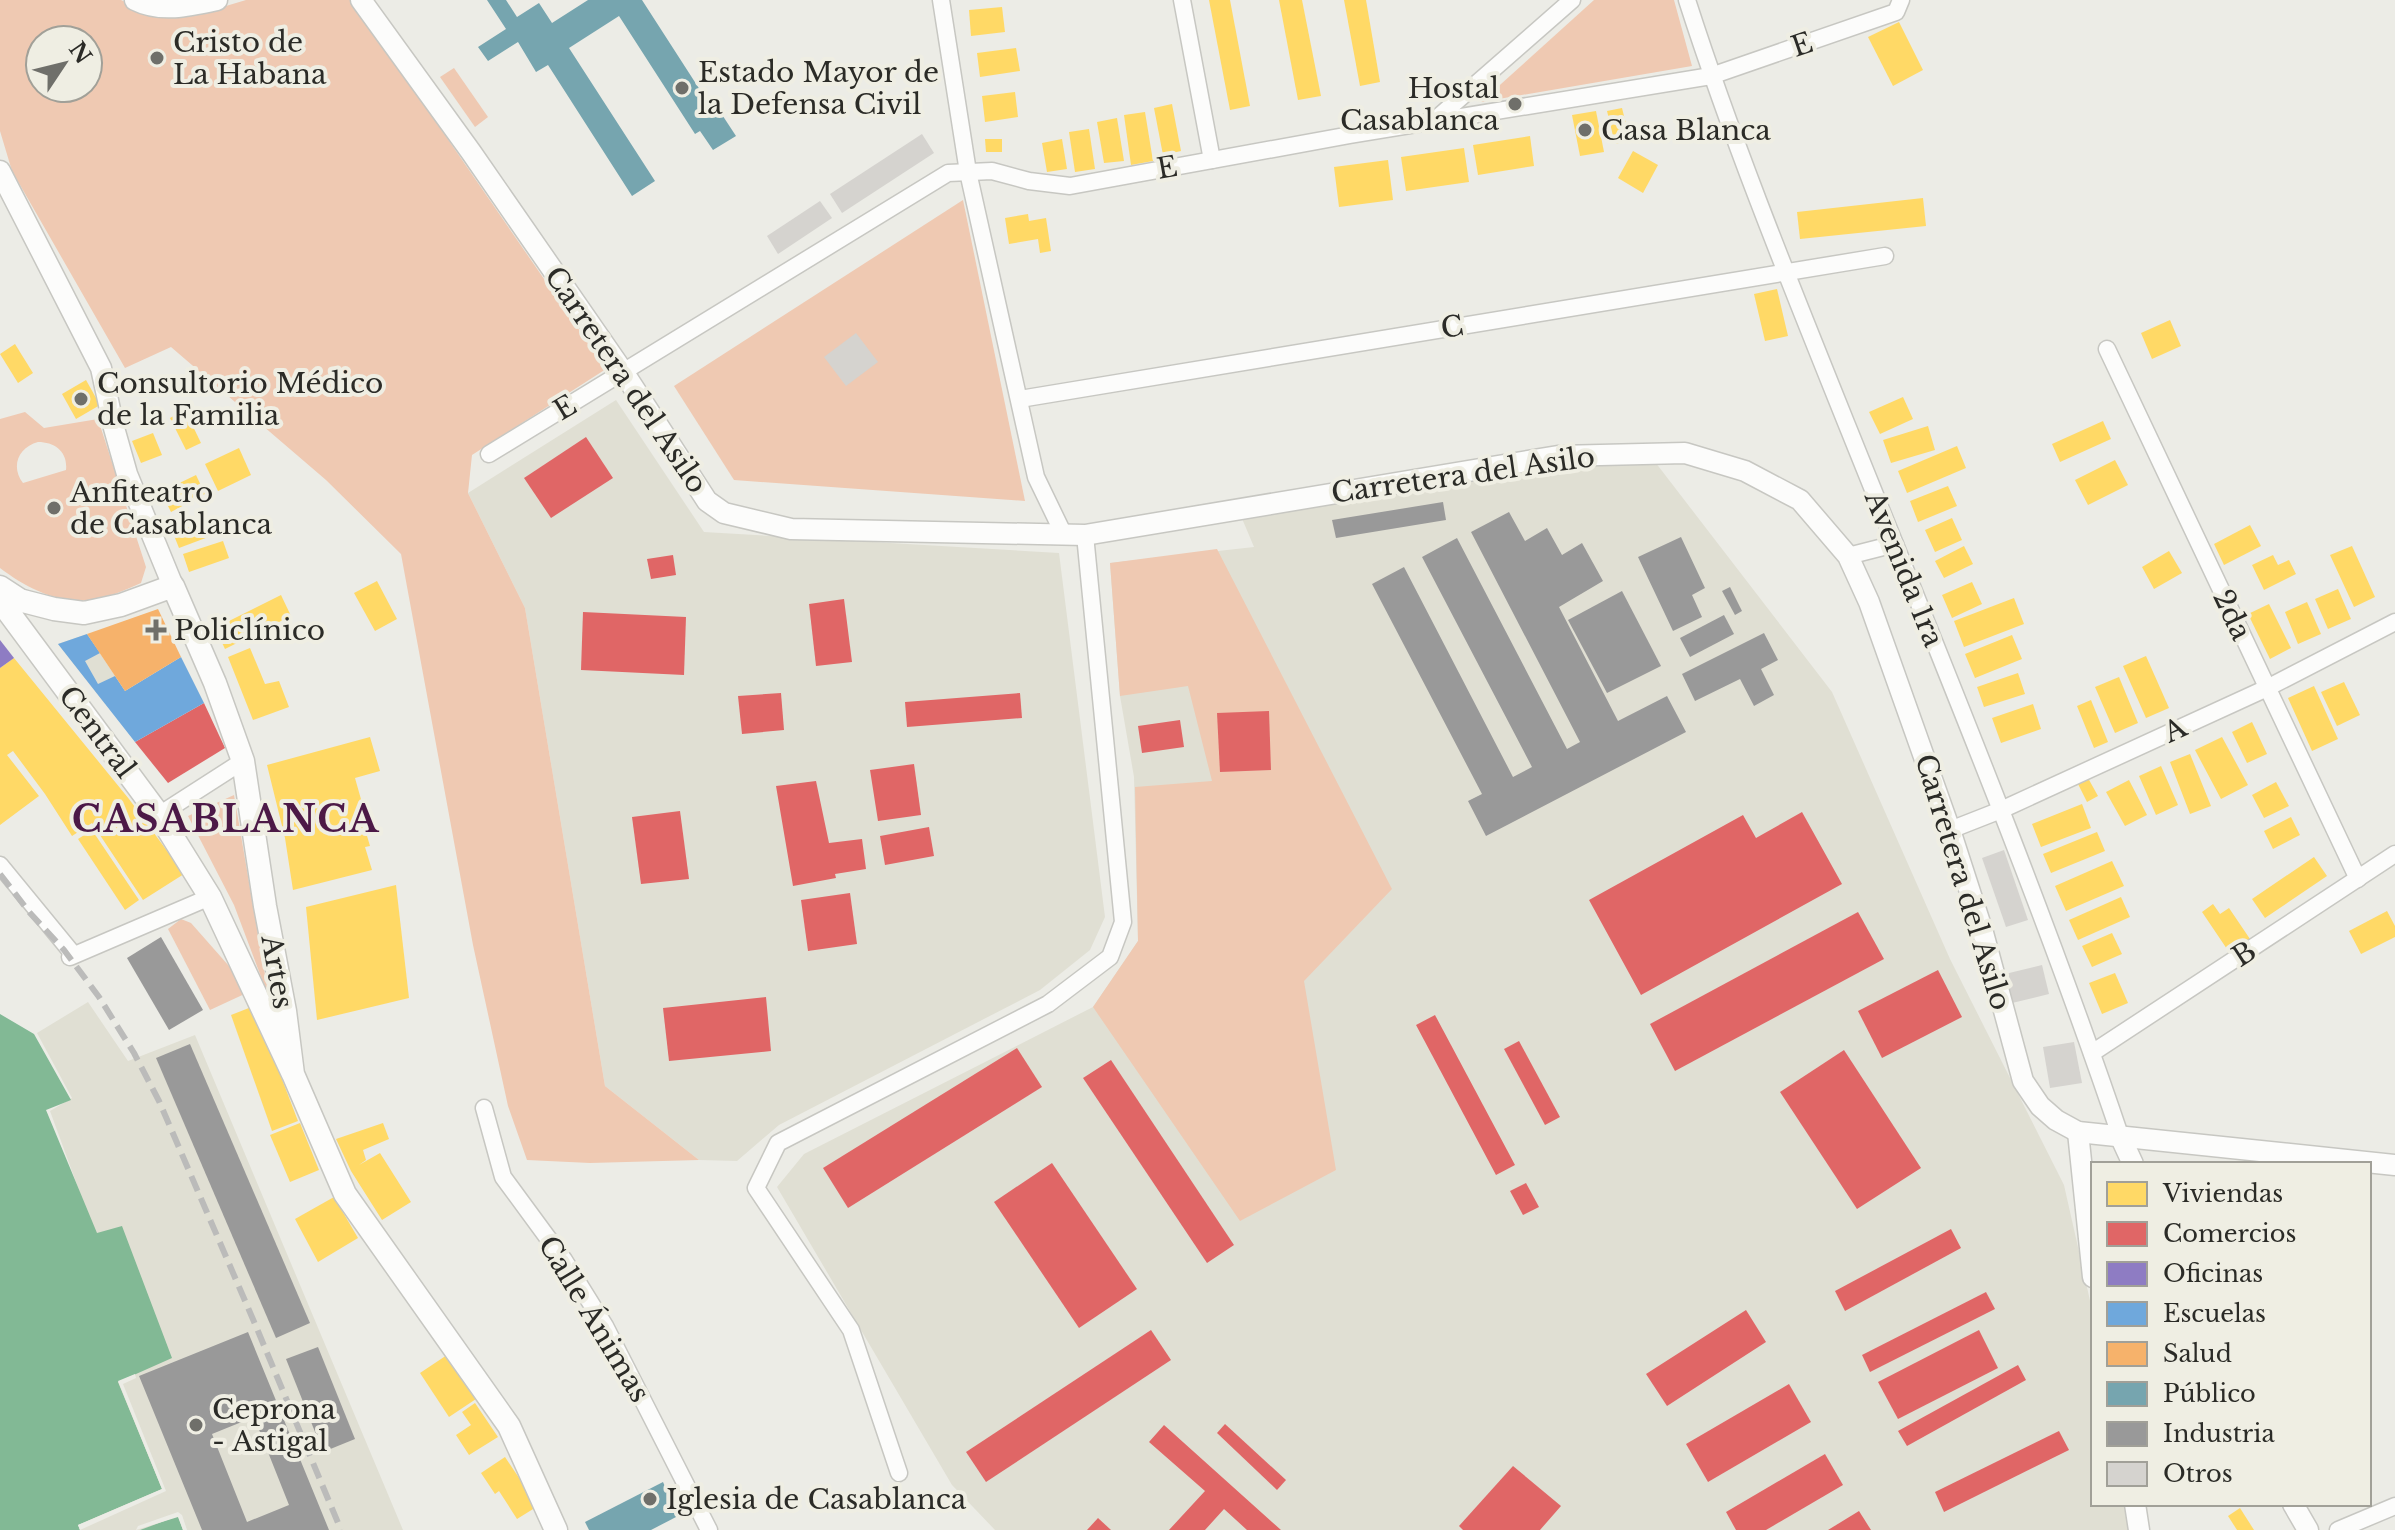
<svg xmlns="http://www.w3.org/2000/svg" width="2395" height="1530" font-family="'Libre Baskerville',serif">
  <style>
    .built { fill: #e0dfd3 }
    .green { fill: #efc9b2; fill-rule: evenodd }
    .water { fill: #82b995 }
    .pier { fill: #ecece6 }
    .homes { fill: #ffd966 }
    .shops { fill: #e06666 }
    .offices { fill: #8e7cc3 }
    .schools { fill: #6fa8dc }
    .health { fill: #f6b26b }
    .public { fill: #76a5af }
    .industry { fill: #999; fill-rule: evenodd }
    .building { fill: #d5d3cf }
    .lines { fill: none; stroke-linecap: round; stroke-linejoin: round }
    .minor-casing { stroke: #c7c7c2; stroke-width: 19 }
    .tertiary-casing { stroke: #c7c7c2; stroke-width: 23 }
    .secondary-casing { stroke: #c7c7c2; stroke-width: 25 }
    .minor { stroke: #fcfcfb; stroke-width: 16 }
    .tertiary { stroke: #fcfcfb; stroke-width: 20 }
    .secondary { stroke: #fcfcfb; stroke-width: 22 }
    .rail { stroke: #bbbbba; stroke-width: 6; stroke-dasharray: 16 8; stroke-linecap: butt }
    .poi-dot { fill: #6f6f6a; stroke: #efeee3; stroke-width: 3 }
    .labels { text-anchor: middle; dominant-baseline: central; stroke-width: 8; stroke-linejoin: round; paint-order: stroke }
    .poi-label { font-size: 28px; fill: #2b2b27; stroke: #efeee3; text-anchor: start }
    .street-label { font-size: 28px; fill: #2b2b27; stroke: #efeee3 }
    .district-label { font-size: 36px; font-weight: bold; letter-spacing: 2px; fill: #4c1947; stroke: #efeee3 }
  </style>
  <rect width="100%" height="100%" fill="#ecece6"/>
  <g class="built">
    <path d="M616 400 704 532 1059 553 1105 917 1090 950 1040 990 779 1125 737 1161 699 1160 605 1086 525 608 468 493Z"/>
    <path d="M1649 454 1832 692 1950 959 2064 1185 2093 1314V1504H2133L2138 1530H995L952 1485 777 1187 804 1154 1093 1007 1138 941 1134 777 1120 696 1110 563 1254 547 1238 509Z"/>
    <path d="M87 634 125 691 105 704 58 644Z"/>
    <path d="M88 1002 128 1061 195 1035 403 1530H183L178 1517 140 1530H80L118 1381 122 1227 95 1234 50 1111 72 1098 37 1033Z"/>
  </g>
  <g class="green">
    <path d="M0 0H121L144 11 196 15 246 0H352L606 369 472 455 468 493 525 608 605 1086 699 1160 590 1163 527 1160 508 1106 473 945 401 554 326 480 171 347 125 368 12 171 0 131ZM40 40H88V88H40Z"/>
    <path d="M1594 0H1674L1692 66 1481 102Z"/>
    <path d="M454 68 488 117 475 127 440 77Z"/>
    <path d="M963 200 1025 501 734 480 674 386Z"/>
    <path d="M25 412 44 428 98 419 146 567 141 583C129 588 117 594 105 597 67 609 29 590 0 568V419ZM38 442C55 442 68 452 66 470L23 483C10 466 19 447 38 442Z"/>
    <path d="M1217 549 1392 889 1304 981 1336 1170 1240 1221 1093 1007 1138 941 1135 787 1212 781 1188 686 1120 696 1110 563Z"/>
    <path d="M234 795 269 998 234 905 188 816Z"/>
    <path d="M181 919 191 923 251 991 210 1010 168 929Z"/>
  </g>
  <g class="water">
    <path d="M0 1014 34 1034 71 1100 46 1110 97 1233 122 1226 172 1358 118 1382 162 1489 78 1525 80 1530H0Z"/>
    <path d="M178 1516 183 1530H140Z"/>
  </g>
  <g class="pier">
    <path d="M135 1374 136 1378 123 1384 166 1491 80 1530 78 1525 162 1489 118 1381Z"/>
    <path d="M178 1512 182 1515 187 1530H183L178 1517 136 1530 138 1526Z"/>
  </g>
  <g class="homes">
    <path d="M1209 0H1230L1250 106 1230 110Z"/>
    <path d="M1279 0H1302L1321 96 1298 100Z"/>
    <path d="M1344 0H1366L1380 82 1360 86Z"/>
    <path d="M1002 7 1005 32 971 36 969 10Z"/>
    <path d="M1899 22 1923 70 1893 86 1868 37Z"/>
    <path d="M1016 48 1020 71 980 77 977 53Z"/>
    <path d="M1015 92 1018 117 985 122 982 96Z"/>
    <path d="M1172 104 1181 151 1163 155 1154 108Z"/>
    <path d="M1622 108 1630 140 1615 144 1607 111Z"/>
    <path d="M1596 111 1604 152 1580 156 1572 115Z"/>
    <path d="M1145 112 1153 161 1131 165 1124 115Z"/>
    <path d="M1117 118 1124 161 1104 163 1097 122Z"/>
    <path d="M1089 129 1095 169 1075 172 1069 132Z"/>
    <path d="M1530 136 1534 166 1478 175 1473 145Z"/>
    <path d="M985 139H1002V152H986Z"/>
    <path d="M1062 139 1067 169 1047 172 1042 143Z"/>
    <path d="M1464 148 1469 182 1406 191 1401 157Z"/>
    <path d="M1633 151 1658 165 1643 193 1618 178Z"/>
    <path d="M1388 160 1393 200 1339 207 1334 167Z"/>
    <path d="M1923 198 1926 226 1800 239 1797 212Z"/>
    <path d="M1028 214 1029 221 1046 218 1051 251 1040 253 1038 239 1009 244 1005 218Z"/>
    <path d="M1777 289 1788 336 1765 341 1754 294Z"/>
    <path d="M2170 320 2181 346 2152 359 2141 333Z"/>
    <path d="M15 344 33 373 18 383 0 354Z"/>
    <path d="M86 380 100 405 76 419 62 394Z"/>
    <path d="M1903 397 1913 419 1880 434 1869 412Z"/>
    <path d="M185 410 201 443 186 450 170 418Z"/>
    <path d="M2103 421 2111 439 2060 462 2052 444Z"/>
    <path d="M1928 426 1935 450 1891 463 1883 440Z"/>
    <path d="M153 433 162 455 141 463 132 441Z"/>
    <path d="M1957 446 1966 468 1907 493 1898 471Z"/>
    <path d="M239 448 251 475 218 491 205 464Z"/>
    <path d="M2115 460 2128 485 2088 505 2075 480Z"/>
    <path d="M196 475 205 494 171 512 161 492Z"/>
    <path d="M1948 486 1957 506 1918 522 1910 501Z"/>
    <path d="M213 518 219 533 179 548 173 533Z"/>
    <path d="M1952 518 1962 540 1935 552 1925 530Z"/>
    <path d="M2250 525 2261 546 2224 565 2214 544Z"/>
    <path d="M223 541 229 558 189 572 183 554Z"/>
    <path d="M1964 546 1973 564 1944 578 1935 561Z"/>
    <path d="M2352 546 2375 597 2354 607 2330 555Z"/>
    <path d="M2169 551 2182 573 2154 589 2142 567Z"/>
    <path d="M2273 555 2278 565 2289 560 2296 574 2264 590 2252 565Z"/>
    <path d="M377 581 397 619 375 631 354 593Z"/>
    <path d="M1972 582 1982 604 1952 618 1942 595Z"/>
    <path d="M2338 589 2351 619 2328 629 2315 599Z"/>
    <path d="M281 595 291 616 225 649 215 628Z"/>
    <path d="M2014 598 2024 624 1964 647 1954 621Z"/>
    <path d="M2307 602 2321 634 2298 644 2285 612Z"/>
    <path d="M2269 604 2291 648 2270 659 2248 614Z"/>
    <path d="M2012 635 2022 659 1975 678 1965 654Z"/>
    <path d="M250 648 265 684 279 681 289 707 253 720 228 657Z"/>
    <path d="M2146 656 2169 708 2146 718 2123 666Z"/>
    <path d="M14 658 129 799 184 874 143 900 92 823 72 836 45 794 13 751 7 755 39 796 0 825V668Z"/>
    <path d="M2018 673 2025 694 1984 707 1977 687Z"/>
    <path d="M2119 677 2138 723 2115 733 2095 687Z"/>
    <path d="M2344 682 2360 715 2337 726 2321 692Z"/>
    <path d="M2314 686 2338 739 2312 751 2288 698Z"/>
    <path d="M2091 700 2108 742 2094 748 2077 706Z"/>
    <path d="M2033 704 2041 729 2001 743 1992 718Z"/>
    <path d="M2252 722 2267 754 2247 763 2232 732Z"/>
    <path d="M370 737 380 771 355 778 366 817 362 819 370 846 365 847 372 870 293 890 285 838 267 765Z"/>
    <path d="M2222 737 2248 785 2221 799 2195 750Z"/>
    <path d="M2190 754 2211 806 2190 814 2170 762Z"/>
    <path d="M2161 766 2178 805 2156 815 2139 776Z"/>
    <path d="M2088 778 2098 796 2087 802 2078 784Z"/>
    <path d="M2129 780 2147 815 2125 826 2106 792Z"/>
    <path d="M2276 782 2289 806 2264 818 2252 795Z"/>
    <path d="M2082 804 2091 828 2041 847 2032 824Z"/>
    <path d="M2291 817 2300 835 2273 849 2264 831Z"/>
    <path d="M92 830 139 900 125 910 78 839Z"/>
    <path d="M2097 832 2105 851 2051 873 2043 854Z"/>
    <path d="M2314 857 2327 876 2265 918 2252 899Z"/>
    <path d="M2112 861 2124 886 2066 911 2055 886Z"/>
    <path d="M396 885 409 998 317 1020 306 907Z"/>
    <path d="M2121 897 2130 917 2078 940 2069 920Z"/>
    <path d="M2213 904 2220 914 2229 908 2250 939 2229 952 2202 912Z"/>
    <path d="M2387 911 2395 926V937L2361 954 2349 931Z"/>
    <path d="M2112 933 2122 954 2092 967 2082 946Z"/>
    <path d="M2115 973 2128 1003 2102 1014 2089 983Z"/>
    <path d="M254 1006 298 1121 272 1131 231 1015Z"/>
    <path d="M300 1123 319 1170 290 1182 270 1135Z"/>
    <path d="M383 1123 389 1139 363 1150 366 1160 359 1165 380 1153 411 1202 382 1220 351 1171 336 1139Z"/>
    <path d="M334 1197 358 1238 318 1262 295 1219Z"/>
    <path d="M447 1355 476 1399 449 1417 420 1373Z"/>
    <path d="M475 1403 498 1437 469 1455 456 1435 471 1425 462 1412Z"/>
    <path d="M505 1457 538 1506 517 1519 499 1491 495 1494 481 1473Z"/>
    <path d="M2240 1508 2254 1530H2237L2228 1516Z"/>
  </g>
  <g class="shops">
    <path d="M586 437 613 478 551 518 524 478Z"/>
    <path d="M673 555 676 575 651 579 647 559Z"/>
    <path d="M844 599 852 662 816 666 809 604Z"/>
    <path d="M583 612 686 617 684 675 581 670Z"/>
    <path d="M781 693 784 730 742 734 738 696Z"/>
    <path d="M1020 693 1022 718 907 727 905 702Z"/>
    <path d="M204 703 225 748 168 783 135 742Z"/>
    <path d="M1269 711 1271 770 1220 772 1217 713Z"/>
    <path d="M1180 720 1184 747 1142 753 1138 726Z"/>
    <path d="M914 764 921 815 878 821 870 770Z"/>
    <path d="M816 781 829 843 862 839 866 869 835 874 836 878 793 886 776 786Z"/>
    <path d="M680 811 689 879 641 884 632 817Z"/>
    <path d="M1802 812 1842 884 1641 995 1589 900 1743 815 1756 838Z"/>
    <path d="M929 827 934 856 885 865 880 836Z"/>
    <path d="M850 893 857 944 808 951 801 900Z"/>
    <path d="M1858 912 1884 959 1675 1071 1650 1024Z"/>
    <path d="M1938 970 1962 1017 1882 1058 1858 1011Z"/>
    <path d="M766 997 771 1051 669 1061 663 1008Z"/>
    <path d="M1435 1015 1515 1165 1496 1175 1416 1025Z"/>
    <path d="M1519 1041 1560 1117 1545 1125 1504 1049Z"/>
    <path d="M1017 1048 1042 1087 848 1208 823 1168Z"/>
    <path d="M1844 1050 1921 1168 1857 1209 1780 1092Z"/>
    <path d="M1111 1060 1234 1245 1207 1263 1083 1078Z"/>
    <path d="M1052 1163 1137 1289 1079 1328 994 1202Z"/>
    <path d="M1526 1183 1539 1207 1523 1215 1510 1191Z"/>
    <path d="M1951 1229 1961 1248 1845 1311 1835 1291Z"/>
    <path d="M1986 1292 1995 1309 1870 1372 1862 1355Z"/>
    <path d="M1746 1310 1766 1342 1667 1406 1646 1374Z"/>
    <path d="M1151 1330 1171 1360 986 1482 966 1452Z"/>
    <path d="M1979 1330 1998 1368 1898 1419 1878 1382Z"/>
    <path d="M2018 1365 2026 1380 1907 1446 1898 1431Z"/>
    <path d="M1789 1384 1811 1422 1708 1482 1686 1444Z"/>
    <path d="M1225 1424 1286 1480 1277 1490 1217 1433Z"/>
    <path d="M1164 1425 1281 1530H1247L1224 1509 1205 1530H1169L1205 1491 1149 1442Z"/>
    <path d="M2059 1431 2069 1450 1944 1512 1935 1492Z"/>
    <path d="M1825 1454 1843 1485 1766 1530H1736L1726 1512Z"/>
    <path d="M1513 1466 1561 1506 1540 1530H1463L1459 1526Z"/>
    <path d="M1859 1511 1871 1530H1828Z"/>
    <path d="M1098 1518 1111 1530H1087Z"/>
  </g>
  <path class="offices" d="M0 640 14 658 0 668Z"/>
  <path class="schools" d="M87 634 100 653 85 661 98 684 115 676 125 691 181 657 204 703 135 742 58 644Z"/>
  <path class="health" d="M158 609 181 657 125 691 87 634Z"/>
  <g class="public">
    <path d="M487 0H506L517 17 539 3 552 23 588 0H642L711 107 715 104 736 136 713 150 700 131 695 134 619 16 569 48 655 181 632 196 548 65 536 72 518 42 488 61 478 47 506 29Z"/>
    <path d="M663 1482 678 1516 651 1530H589L585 1522Z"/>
  </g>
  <g class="industry">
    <path d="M1443 502 1446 520 1336 538 1332 520Z"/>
    <path d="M1509 512 1525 541 1547 528 1562 555 1582 543 1603 581 1559 607 1618 721 1667 696 1686 732 1486 836 1468 801 1482 794 1372 584 1404 567 1513 777 1532 767 1422 557 1457 538 1567 749 1580 742 1471 532Z"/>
    <path d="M1681 537 1705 588 1692 595 1702 617 1673 631 1638 557Z"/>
    <path d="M1730 587 1742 611 1735 615 1722 591Z"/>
    <path d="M1622 591 1661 666 1607 693 1568 620Z"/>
    <path d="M1724 615 1734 634 1690 657 1680 638Z"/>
    <path d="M1764 633 1778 660 1761 669 1774 695 1754 706 1740 679 1695 701 1682 674Z"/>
    <path d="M161 937 203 1010 169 1030 127 958Z"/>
    <path d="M190 1044 310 1323 276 1338 156 1058Z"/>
    <path d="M248 1332 329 1530H202L139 1376ZM254 1417 289 1505 247 1522 212 1434Z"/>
    <path d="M318 1347 355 1439 323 1452 286 1359Z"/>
  </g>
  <g class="building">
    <path d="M922 134 934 153 842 213 830 194Z"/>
    <path d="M820 201 832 218 778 254 767 236Z"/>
    <path d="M856 333 878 362 846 386 824 357Z"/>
    <path d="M2004 850 2028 920 2006 927 1982 858Z"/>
    <path d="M2042 965 2049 994 2012 1003 2005 974Z"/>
    <path d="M2074 1042 2082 1083 2050 1088 2043 1047Z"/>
  </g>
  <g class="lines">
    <g class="minor-casing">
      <g id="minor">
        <path d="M941 0 968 172 1036 477 1064 535"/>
        <path d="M1182 0 1212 160"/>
        <path d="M1687 0C1734 146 1792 288 1849 430 1943 664 2040 898 2121 1138"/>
        <path d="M1435 120 1572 0"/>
        <path d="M2107 349 2358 879"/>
        <path d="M1020 399 1885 256"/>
        <path d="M489 454 948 173 992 171 1029 181 1070 186 1350 135 1711 76 1896 12 1901 0"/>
        <path d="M1848 556 1895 544"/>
        <path d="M159 815 243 761"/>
        <path d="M1950 830 2001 810 2267 688 2395 622"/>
        <path d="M0 865 73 954"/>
        <path d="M70 957 210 897"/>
        <path d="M2092 1053 2395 854"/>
        <path d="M484 1108 503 1177 564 1260 605 1326 709 1530"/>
        <path d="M899 1473 851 1330 756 1188 778 1143 1048 1004 1110 957 1123 922 1085 535"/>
        <path d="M2338 1530 2395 1506"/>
      </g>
    </g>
    <g class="tertiary-casing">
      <g id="tertiary">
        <path d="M135 0C161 13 190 6 217 0"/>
        <path d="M361 0 471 152 624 373 707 501 724 513 791 529 1085 535 1558 456 1685 453 1745 471 1800 500 1848 556 1869 602 1950 830 1982 929 2023 1081 2040 1106 2056 1120 2078 1132 2395 1165"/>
        <path d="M0 171 101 368 114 428 127 474 173 586"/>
        <path d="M0 586 23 601"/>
        <path d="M2078 1132 2093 1277"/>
        <path d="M2121 1138 2133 1164"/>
        <path d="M2135 1504 2139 1530"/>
        <path d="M2293 1504 2308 1530"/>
      </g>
    </g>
    <g class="secondary-casing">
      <path id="secondary" d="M293 1074 210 897 159 815 4 606 23 601 54 609 84 613 121 605 173 586 215 683 243 761 265 906 285 1011 293 1074 345 1194 509 1426 556 1530"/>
    </g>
    <use href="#minor" class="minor"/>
    <use href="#tertiary" class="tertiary"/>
    <use href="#secondary" class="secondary"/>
    <path class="rail" d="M0 874 30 913 64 950 99 997 134 1053 159 1101 255 1324 341 1530"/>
  </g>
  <g class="poi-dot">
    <circle cx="157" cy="58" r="8"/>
    <circle cx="682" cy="88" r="8"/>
    <circle cx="1515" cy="104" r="8"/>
    <circle cx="1585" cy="130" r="8"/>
    <circle cx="81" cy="399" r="8"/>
    <circle cx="54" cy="508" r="8"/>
    <path d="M152 618h8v8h8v8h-8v8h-8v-8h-8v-8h8z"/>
    <circle cx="196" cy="1425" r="8"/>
    <circle cx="650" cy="1499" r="8"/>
  </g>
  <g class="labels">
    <g class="poi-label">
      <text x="173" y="42">Cristo de<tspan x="173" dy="32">La Habana</tspan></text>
      <text x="698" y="72">Estado Mayor de<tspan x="698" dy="32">la Defensa Civil</tspan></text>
      <text x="1499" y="88" text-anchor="end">Hostal<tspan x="1499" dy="32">Casablanca</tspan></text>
      <text x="1601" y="130">Casa Blanca</text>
      <text x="97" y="383">Consultorio Médico<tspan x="97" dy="32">de la Familia</tspan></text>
      <text x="70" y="492">Anfiteatro<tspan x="70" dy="32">de Casablanca</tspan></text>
      <text x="174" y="630">Policlínico</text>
      <text x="212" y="1409">Ceprona<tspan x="212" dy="32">- Astigal</tspan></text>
      <text x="666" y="1499">Iglesia de Casablanca</text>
    </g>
    <g class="street-label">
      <text transform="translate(1802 45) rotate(-19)">E</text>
      <text transform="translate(1167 168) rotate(-10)">E</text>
      <text transform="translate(1452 327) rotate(-9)">C</text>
      <text transform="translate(626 380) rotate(56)">Carretera del Asilo</text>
      <text transform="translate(565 408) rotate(-31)">E</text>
      <text transform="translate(1463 475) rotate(-8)">Carretera del Asilo</text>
      <text transform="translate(1904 569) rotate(68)">Avenida 1ra</text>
      <text transform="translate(2232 615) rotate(65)">2da</text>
      <text transform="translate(2175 730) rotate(-25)">A</text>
      <text transform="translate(97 732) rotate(53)">Central</text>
      <text transform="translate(1963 882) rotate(73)">Carretera del Asilo</text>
      <text transform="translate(2244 954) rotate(-33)">B</text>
      <text transform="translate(277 972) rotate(80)">Artes</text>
      <text transform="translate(594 1319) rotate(59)">Calle Ánimas</text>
    </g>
    <g class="district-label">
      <text x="226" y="819">CASABLANCA</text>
    </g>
  </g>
  <rect x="2091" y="1162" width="280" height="344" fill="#efeee3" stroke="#a1a098" stroke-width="2"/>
  <rect x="2107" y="1182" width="40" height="24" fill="#ffd966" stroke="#a1a098" stroke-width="2"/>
  <text x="2163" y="1202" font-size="24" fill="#2b2b27">Viviendas</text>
  <rect x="2107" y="1222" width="40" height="24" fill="#e06666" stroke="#a1a098" stroke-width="2"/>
  <text x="2163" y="1242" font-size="24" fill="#2b2b27">Comercios</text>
  <rect x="2107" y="1262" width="40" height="24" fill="#8e7cc3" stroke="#a1a098" stroke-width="2"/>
  <text x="2163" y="1282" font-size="24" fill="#2b2b27">Oficinas</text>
  <rect x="2107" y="1302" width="40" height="24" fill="#6fa8dc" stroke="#a1a098" stroke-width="2"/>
  <text x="2163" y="1322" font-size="24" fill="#2b2b27">Escuelas</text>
  <rect x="2107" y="1342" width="40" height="24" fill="#f6b26b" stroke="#a1a098" stroke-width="2"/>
  <text x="2163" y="1362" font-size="24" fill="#2b2b27">Salud</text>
  <rect x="2107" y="1382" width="40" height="24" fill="#76a5af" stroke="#a1a098" stroke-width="2"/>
  <text x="2163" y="1402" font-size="24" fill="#2b2b27">Público</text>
  <rect x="2107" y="1422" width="40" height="24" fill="#999999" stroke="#a1a098" stroke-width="2"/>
  <text x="2163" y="1442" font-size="24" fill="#2b2b27">Industria</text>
  <rect x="2107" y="1462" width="40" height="24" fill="#d5d3cf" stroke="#a1a098" stroke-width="2"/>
  <text x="2163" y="1482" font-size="24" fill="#2b2b27">Otros</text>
  <g transform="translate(64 64) rotate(55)"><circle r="38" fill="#efeee3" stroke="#a1a098" stroke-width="2"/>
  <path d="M0-6L14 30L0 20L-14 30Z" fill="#6f6f6a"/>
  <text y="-12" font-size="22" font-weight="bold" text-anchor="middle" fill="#2b2b27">N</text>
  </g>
</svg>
